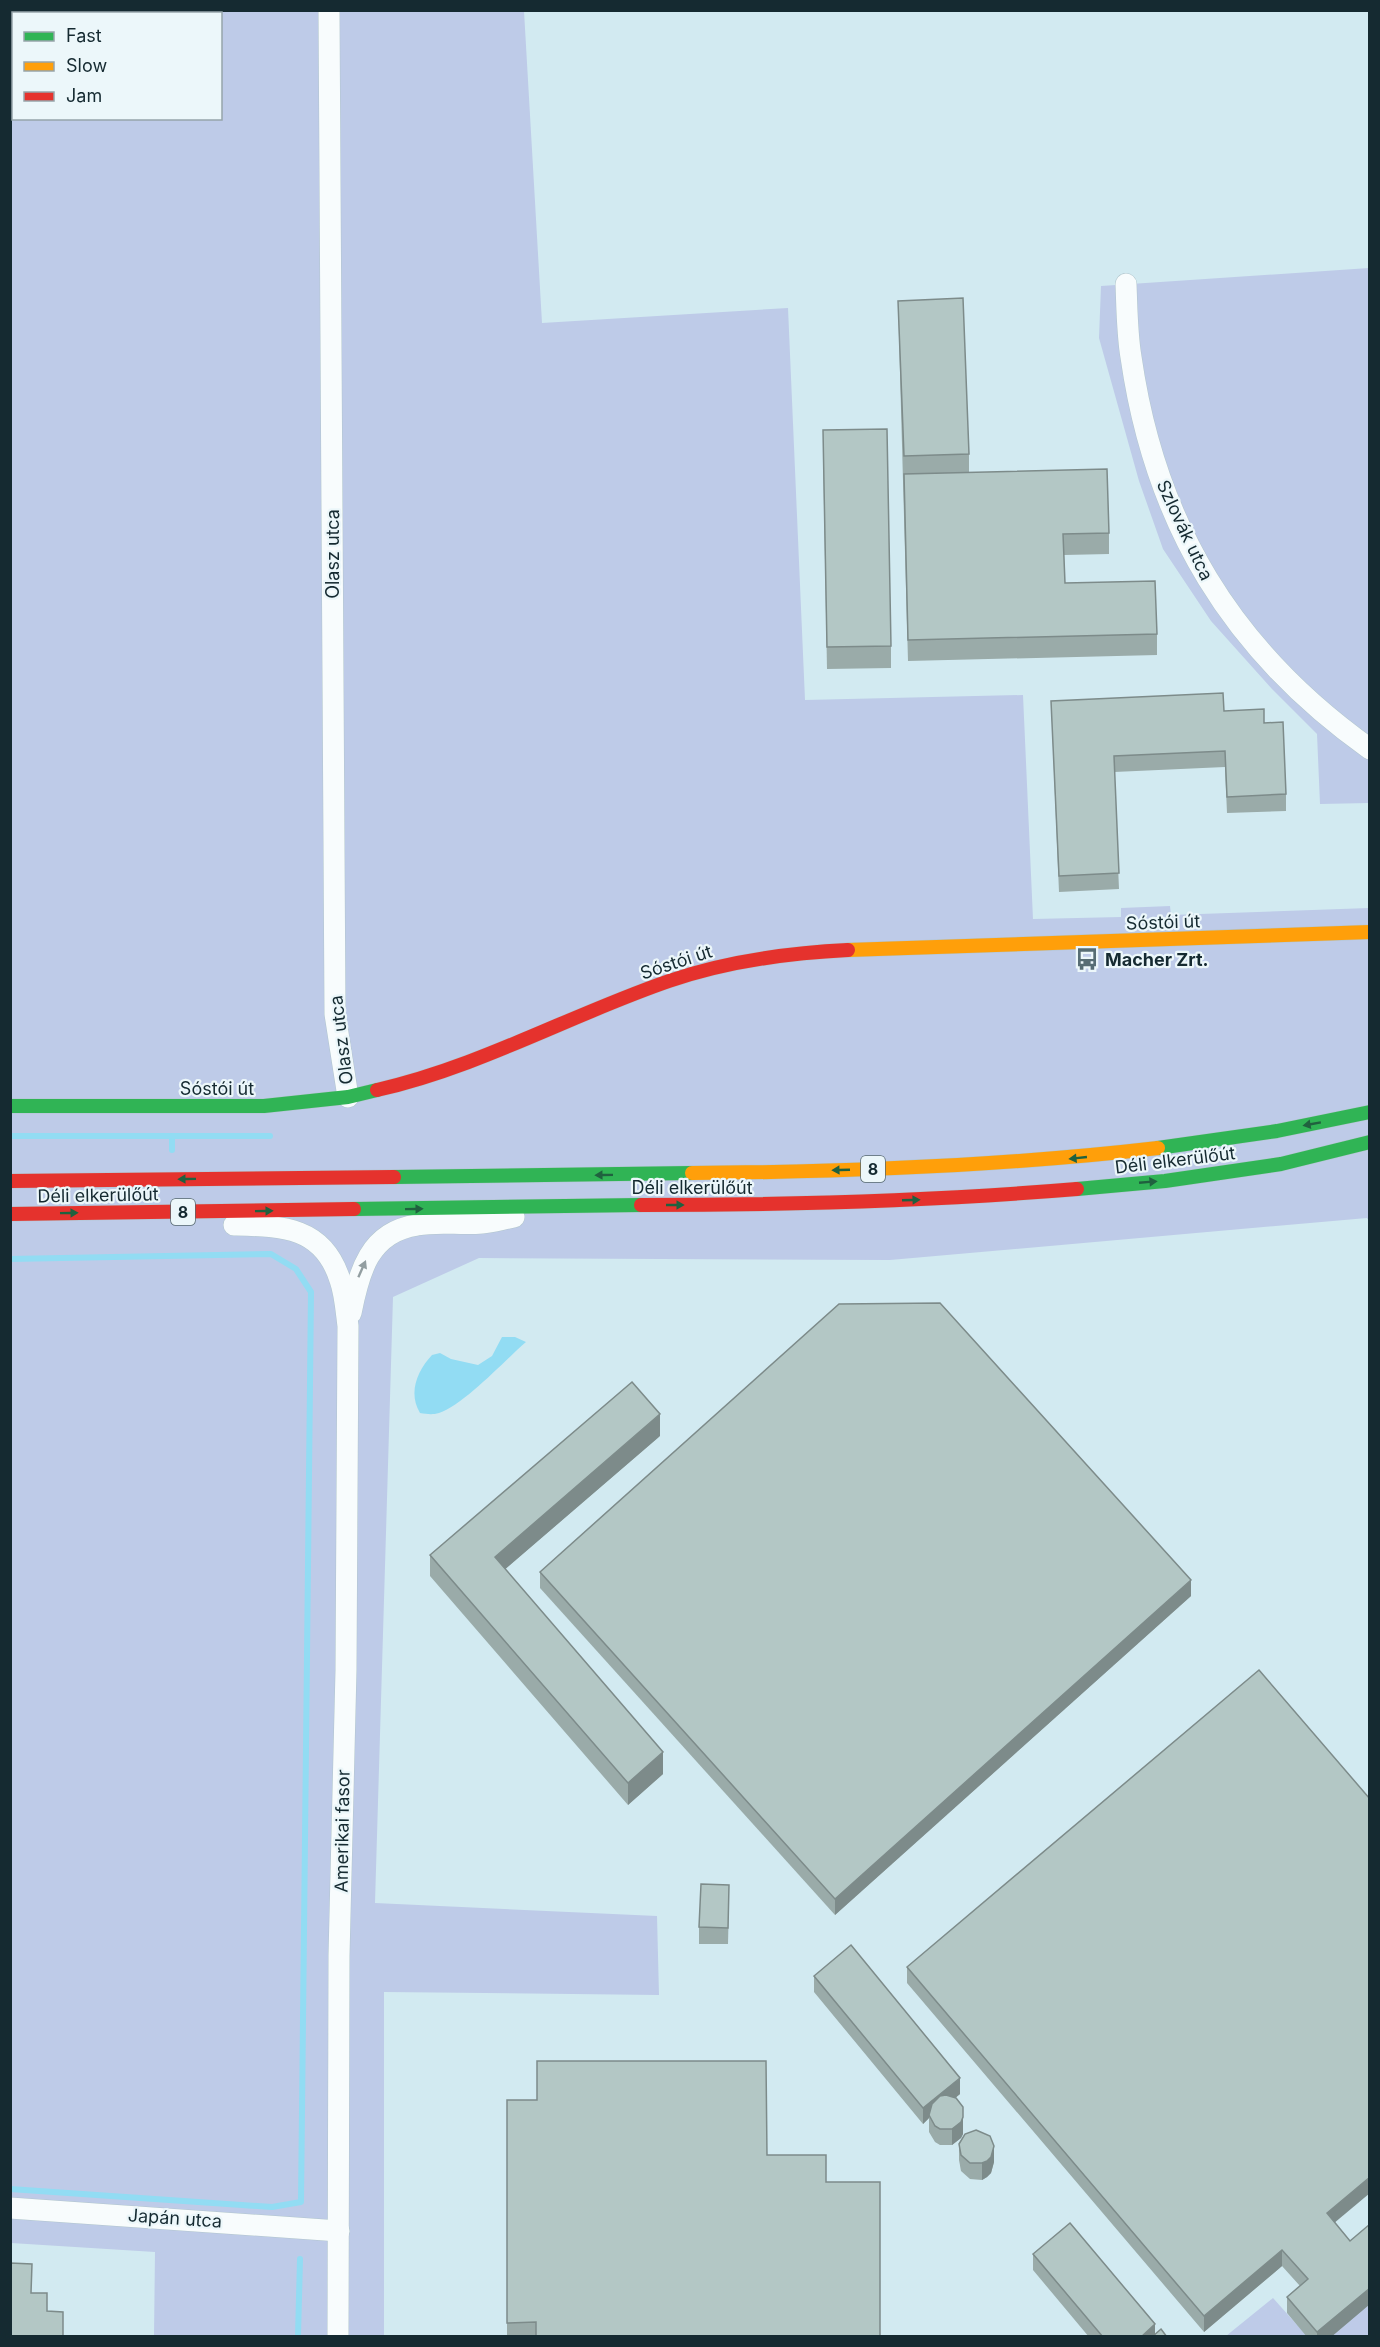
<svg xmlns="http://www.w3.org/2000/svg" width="1380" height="2347" font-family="Inter,sans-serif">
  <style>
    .green { fill: #becbe8; fill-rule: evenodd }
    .water { fill: #92dcf3 }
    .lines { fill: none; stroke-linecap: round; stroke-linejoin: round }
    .stream { stroke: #92dcf3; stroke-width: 6 }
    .street-casing { stroke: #b2c6cd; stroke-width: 22 }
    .fast-casing { stroke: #b2c6cd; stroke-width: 15 }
    .slow-casing { stroke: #b2c6cd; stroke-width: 15 }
    .jam-casing { stroke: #b2c6cd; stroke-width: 15 }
    .street { stroke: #f8fcfd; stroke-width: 21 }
    .fast { stroke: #30b455; stroke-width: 14 }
    .slow { stroke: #ff9f0a; stroke-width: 14 }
    .jam { stroke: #e5322d; stroke-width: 14 }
    .wall { fill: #9aaba9 }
    .shaded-wall { fill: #7d8b8a }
    .building { fill: #b3c7c5; stroke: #7d8b8a; stroke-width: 1.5 }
    .oneway { fill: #20613f }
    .oneway2 { fill: #929ea1 }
    .labels { text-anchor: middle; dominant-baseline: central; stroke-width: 4.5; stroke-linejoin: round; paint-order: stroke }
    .shield { fill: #ecf7fa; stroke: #56686d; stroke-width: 1.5 }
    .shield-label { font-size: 16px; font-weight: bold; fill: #152a31 }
    .street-label { font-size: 18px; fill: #152a31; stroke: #ecf7fa }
    .poi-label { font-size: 18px; font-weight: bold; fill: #152a31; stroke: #ecf7fa; text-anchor: start }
  </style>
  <rect width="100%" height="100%" fill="#d2eaf1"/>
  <g class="green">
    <path d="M10 11H524L542 323 788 308 805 700 1023 695 1033 919 1121 917V908L1170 906 1171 915 1369 908V1221L1367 1218 890 1260 479 1258 393 1297 375 1903 657 1916 659 1995 384 1992V2336H154L155 2252 11 2243ZM14 14H220V118H14Z"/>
    <path d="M1369 268V803L1320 804 1317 734 1272 689 1211 621 1163 549 1139 481 1099 338 1101 286Z"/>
    <path d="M1273 2298 1307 2336H1226Z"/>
    <path d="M1369 2304V2336H1331Z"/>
  </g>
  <path class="water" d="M502 1337H515L526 1342C504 1361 465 1404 439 1413 432 1415 427 1414 420 1413 408 1393 417 1371 432 1355L440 1353 451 1359 478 1365 492 1356Z"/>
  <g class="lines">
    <g class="stream">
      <path d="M10 1136H172V1150"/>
      <path d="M172 1136H270"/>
      <path d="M10 1259 271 1254 296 1269 311 1292 301 2202 272 2207 10 2189"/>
      <path d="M298 2336 300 2259"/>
    </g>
    <g class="street-casing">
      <g id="street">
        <path d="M329 10 335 1014 348 1097"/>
        <path d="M1126 284C1127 308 1127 333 1131 357 1155 524 1232 651 1370 749"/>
        <path d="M234 1225C282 1226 323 1226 340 1280 345 1294 346 1311 348 1326L346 1670 339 1956 338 2336"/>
        <path d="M351 1313C359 1272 369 1232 417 1225 438 1221 461 1225 482 1223 492 1222 503 1219 514 1217"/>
        <path d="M10 2208 339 2231"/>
      </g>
    </g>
    <g class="fast-casing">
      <g id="fast">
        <path d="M10 1106H264L348 1097 377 1090"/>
        <path d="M1158 1148 1277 1131 1370 1112"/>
        <path d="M394 1177 692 1173"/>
        <path d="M1077 1189 1165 1181 1281 1164 1370 1142"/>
        <path d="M354 1209 641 1205"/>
      </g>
    </g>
    <g class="slow-casing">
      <g id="slow">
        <path d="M848 950 1370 932"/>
        <path d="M692 1173C848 1172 1003 1166 1158 1148"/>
      </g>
    </g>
    <g class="jam-casing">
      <g id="jam">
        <path d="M377 1090C479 1067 570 1015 669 981 727 961 787 953 848 950"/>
        <path d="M10 1181 394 1177"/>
        <path d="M641 1205C786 1205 931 1201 1077 1189"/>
        <path d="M10 1214 354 1209"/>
      </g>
    </g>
    <use href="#street" class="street"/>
    <use href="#fast" class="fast"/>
    <use href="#slow" class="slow"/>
    <use href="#jam" class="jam"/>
  </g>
  <g class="wall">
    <path d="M898 301 969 454V472L1109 533V554L1064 555 1065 583 1157 634V655L908 661Z"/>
    <path d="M823 451 891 646V668L827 669Z"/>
    <path d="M1051 701 1224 711 1264 723 1286 794V811L1227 813 1225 767 1114 772 1119 889 1059 892Z"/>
    <path d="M660 1436 505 1569 663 1774 628 1805 430 1576V1555Z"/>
    <path d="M540 1572 1191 1596 835 1915 540 1588Z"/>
    <path d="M729 1901 728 1944H699V1927Z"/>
    <path d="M907 1967 1335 2222 1370 2304 1331 2337H1307L1287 2313V2297L1300 2286 1282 2266 1204 2332 907 1983Z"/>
    <path d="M814 1976 960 2094 955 2098 963 2134 961 2138 952 2145H940L935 2142 929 2132V2118L923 2124 814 1992Z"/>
    <path d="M507 2100 767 2155 826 2182 880 2337H507Z"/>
    <path d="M959 2144 994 2162 991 2173 987 2177 982 2180 970 2179 961 2171 959 2160Z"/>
    <path d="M1033 2254 1155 2334 1167 2337H1089L1033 2270Z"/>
  </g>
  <g class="shaded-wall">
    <path d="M660 1414V1436L495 1578V1557Z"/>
    <path d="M1191 1580V1596L835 1915V1899Z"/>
    <path d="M663 1752V1774L628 1805V1783Z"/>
    <path d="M960 2078V2094L931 2118 929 2115V2118L923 2124V2108Z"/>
    <path d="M963 2117V2134L961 2138 952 2145V2129Z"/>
    <path d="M994 2146V2162L991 2173 987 2177 982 2180V2163Z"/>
    <path d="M1370 2177V2193L1327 2229V2213Z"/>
    <path d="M1282 2250V2266L1204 2332V2316Z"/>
    <path d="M1370 2288V2304L1331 2337H1317V2332Z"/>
    <path d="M1155 2324V2337H1141Z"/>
  </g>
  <g class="building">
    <path d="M963 298 969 454 904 456 898 301Z"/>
    <path d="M887 429 891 646 827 647 823 430Z"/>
    <path d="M1107 469 1109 533 1063 534 1065 583 1155 581 1157 634 908 640 904 474Z"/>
    <path d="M1223 693 1224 711 1264 709V723L1283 722 1286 794 1227 797 1225 751 1114 756 1119 873 1059 876 1051 701Z"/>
    <path d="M940 1303 1191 1580 835 1899 540 1572 839 1304Z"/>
    <path d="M632 1382 660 1414 495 1557 663 1752 628 1783 430 1555Z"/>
    <path d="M1259 1670 1370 1799V2177L1327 2213 1350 2241 1370 2224V2288L1317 2332 1287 2297 1308 2279 1282 2250 1204 2316 907 1967Z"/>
    <path d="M701 1884 729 1885 728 1928 699 1927Z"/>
    <path d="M851 1945 960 2078 923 2108 814 1976Z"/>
    <path d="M537 2061H766L767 2155H826V2182H880V2337H536V2322L507 2323V2100H537Z"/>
    <path d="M946 2095 956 2098 963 2107V2117L961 2122 952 2129H940L935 2126 929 2115 932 2104 940 2096Z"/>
    <path d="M976 2130 990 2136 994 2146 991 2157 987 2161 982 2163H970L961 2155 959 2144 965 2134Z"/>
    <path d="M1070 2223 1155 2324 1141 2337H1103L1033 2254Z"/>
    <path d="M10 2263 32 2264 31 2293H47V2311L63 2312V2337H10Z"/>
    <path d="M1161 2329 1167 2337H1152Z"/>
  </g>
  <defs><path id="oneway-solid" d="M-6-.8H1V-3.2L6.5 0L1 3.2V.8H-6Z" transform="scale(1.5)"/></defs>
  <g class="oneway">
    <use href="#oneway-solid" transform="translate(1312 1124) rotate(170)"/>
    <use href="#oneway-solid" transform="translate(1078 1158) rotate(174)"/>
    <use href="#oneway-solid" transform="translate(841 1170) rotate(178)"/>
    <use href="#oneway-solid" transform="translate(604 1175) rotate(179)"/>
    <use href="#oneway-solid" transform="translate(187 1179) rotate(179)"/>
    <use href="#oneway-solid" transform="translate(1148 1182) rotate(-5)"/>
    <use href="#oneway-solid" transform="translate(911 1200) rotate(-2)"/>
    <use href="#oneway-solid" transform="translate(675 1205)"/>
    <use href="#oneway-solid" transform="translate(414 1209) rotate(-1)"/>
    <use href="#oneway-solid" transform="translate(264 1211) rotate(-1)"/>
    <use href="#oneway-solid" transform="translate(69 1213) rotate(-1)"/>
  </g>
  <use class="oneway2" href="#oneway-solid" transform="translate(362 1269) rotate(-66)"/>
  <defs>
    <g id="bus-bare" transform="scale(1.8)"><path d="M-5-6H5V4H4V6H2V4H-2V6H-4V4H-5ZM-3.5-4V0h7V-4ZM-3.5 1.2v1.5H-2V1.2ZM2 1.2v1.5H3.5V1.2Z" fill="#576d74" stroke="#ecf7fa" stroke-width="2.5" paint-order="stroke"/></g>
  </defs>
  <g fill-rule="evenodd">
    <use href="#bus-bare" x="1087" y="959"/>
  </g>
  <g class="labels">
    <g class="shield">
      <rect x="861" y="1156" width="24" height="26" rx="4.5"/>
      <rect x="171" y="1199" width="24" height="26" rx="4.5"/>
    </g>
    <g class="shield-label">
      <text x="873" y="1169">8</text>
      <text x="183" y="1212">8</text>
    </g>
    <g class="street-label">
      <text transform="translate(1185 530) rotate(65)">Szlovák utca</text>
      <text transform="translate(332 554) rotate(-90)">Olasz utca</text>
      <text transform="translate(1163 922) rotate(-2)">Sóstói út</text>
      <text transform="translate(676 962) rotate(-18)">Sóstói út</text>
      <text transform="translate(341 1040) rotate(-97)">Olasz utca</text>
      <text x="217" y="1088">Sóstói út</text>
      <text transform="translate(1175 1160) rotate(-7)">Déli elkerülőút</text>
      <text x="692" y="1187">Déli elkerülőút</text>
      <text transform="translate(98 1195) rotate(-1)">Déli elkerülőút</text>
      <text transform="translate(342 1831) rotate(-89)">Amerikai fasor</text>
      <text transform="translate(175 2218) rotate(4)">Japán utca</text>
    </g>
    <g class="poi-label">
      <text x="1105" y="959">Macher Zrt.</text>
    </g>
  </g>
  <rect width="1380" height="2347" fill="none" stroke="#152a31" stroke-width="24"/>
  <rect x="12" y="12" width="210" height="108" fill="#ecf7fa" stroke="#96a5aa" stroke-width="1.5"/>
  <rect x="24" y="32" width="30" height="9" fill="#30b455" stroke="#96a5aa" stroke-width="1.5"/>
  <text x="66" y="42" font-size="18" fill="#152a31">Fast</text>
  <rect x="24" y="62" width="30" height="9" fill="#ff9f0a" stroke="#96a5aa" stroke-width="1.5"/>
  <text x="66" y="72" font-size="18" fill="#152a31">Slow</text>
  <rect x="24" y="92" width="30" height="9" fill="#e5322d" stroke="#96a5aa" stroke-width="1.5"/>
  <text x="66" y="102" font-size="18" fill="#152a31">Jam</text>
</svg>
